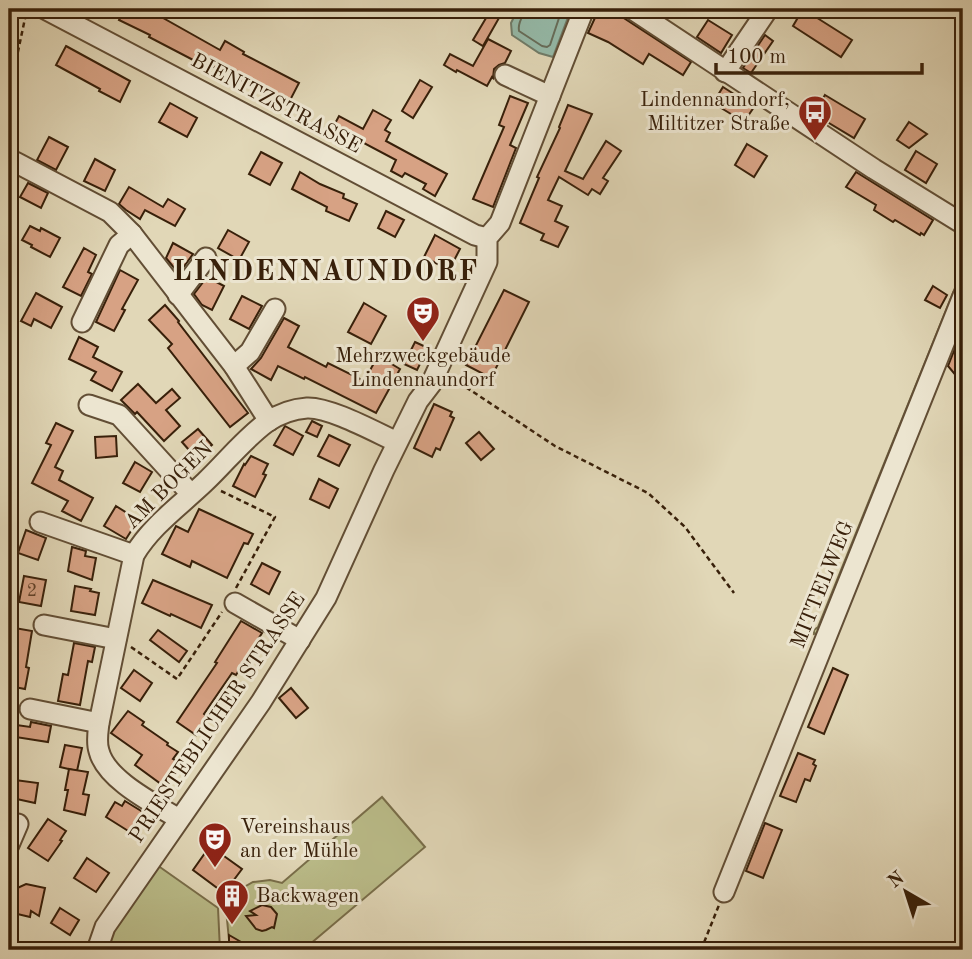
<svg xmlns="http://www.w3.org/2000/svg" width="972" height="959" font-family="'Old Standard TT',serif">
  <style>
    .green { fill: #babc89; stroke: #796e4a; stroke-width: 2 }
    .water { fill: #95baa9; stroke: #707c69; stroke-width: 2 }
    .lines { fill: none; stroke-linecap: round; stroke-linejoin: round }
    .shore { stroke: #666d5a; stroke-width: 2 }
    .building { fill: #d7a284; stroke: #38200a; stroke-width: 2 }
    .minor-casing { stroke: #624e35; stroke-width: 23 }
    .path { stroke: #38200a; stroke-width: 2.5; stroke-dasharray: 5 3.5; stroke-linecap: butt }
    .minor { stroke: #ece5d0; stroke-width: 19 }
    .labels { text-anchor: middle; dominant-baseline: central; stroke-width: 6; stroke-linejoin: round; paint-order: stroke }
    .number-label { font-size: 18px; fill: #604028 }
    .poi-label { font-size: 21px; fill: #38200a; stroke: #ece5d0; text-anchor: start }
    .street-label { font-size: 21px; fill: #38200a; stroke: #ece5d0 }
    .district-label { font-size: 28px; font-weight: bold; letter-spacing: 2px; fill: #38200a; stroke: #ece5d0 }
  </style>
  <rect width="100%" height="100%" fill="#e1d7b7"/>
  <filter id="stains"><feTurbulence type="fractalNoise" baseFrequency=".00286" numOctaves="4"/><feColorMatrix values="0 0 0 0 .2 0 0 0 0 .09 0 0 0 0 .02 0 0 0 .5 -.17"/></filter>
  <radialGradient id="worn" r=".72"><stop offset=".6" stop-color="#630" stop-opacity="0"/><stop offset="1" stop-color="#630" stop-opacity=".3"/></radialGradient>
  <g class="green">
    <path d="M963 268V282L958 296 822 632 814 634V630L818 627Z"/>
    <path d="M382 797 425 847 303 950H230L226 909 239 890 253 882 270 880 282 883Z"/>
    <path d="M157 865 218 908 220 950H105L115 926Z"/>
  </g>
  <path class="water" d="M518 9H567L570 12 553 57 539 53 512 35 511 23Z"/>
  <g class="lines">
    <path class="shore" d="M524 9C524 17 517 22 519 31L542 46 547 47 550 45 562 9"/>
  </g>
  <g class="building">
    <path d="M125 9H147L220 50 225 41 244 52 243 54 299 83 287 106 267 96 268 94 198 59 197 62 149 37 150 35 119 20Z"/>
    <path d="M599 9H606L616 13 691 62 683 75 649 54 643 64 608 42 588 33Z"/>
    <path d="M803 9 852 40 841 57 793 26Z"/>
    <path d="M489 13 499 18 483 46 473 40Z"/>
    <path d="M708 20 732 35 721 53 697 37Z"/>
    <path d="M765 35 773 41 751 73 743 68Z"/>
    <path d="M488 39 511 51 505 63 499 65 494 69 493 78 492 77 487 86 457 70 456 72 444 65 450 54 473 66Z"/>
    <path d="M66 46 130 81 120 102 99 91 100 89 56 65Z"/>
    <path d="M420 80 432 87 413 118 402 111Z"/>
    <path d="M723 87 754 107 744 122 713 103Z"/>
    <path d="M825 95 865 119 854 138 814 114Z"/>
    <path d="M510 96 528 103 510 145 516 148 493 207 473 199 504 127 499 125Z"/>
    <path d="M170 103 197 118 187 137 159 122Z"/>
    <path d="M568 105 592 114 565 171 583 179 606 141 621 151 603 178 608 181 600 194 592 189 588 195 559 177 548 200 562 206 555 221 568 227 558 247 541 240 544 234 520 223 539 178 537 177 560 128 559 127Z"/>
    <path d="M373 110 391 120 385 130 390 133 386 141 447 174 435 196 423 189 426 184 405 173 402 177 391 171 396 160 349 135 346 140 331 131 339 116 363 129Z"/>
    <path d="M909 122 927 134 909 148 897 140Z"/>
    <path d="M49 137 68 147 56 170 37 160Z"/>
    <path d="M747 144 767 156 754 177 735 165Z"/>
    <path d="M916 151 937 164 926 183 905 170Z"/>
    <path d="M261 152 282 163 270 185 249 174Z"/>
    <path d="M95 159 115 170 105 191 84 181Z"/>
    <path d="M300 172 320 184 344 194 343 198 357 204 349 221 326 211 327 207 292 189Z"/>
    <path d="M856 172 933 220 924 235 921 233 920 235 895 220 893 222 874 210 876 205 846 187Z"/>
    <path d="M28 183 48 193 41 208 20 197Z"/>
    <path d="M129 187 163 207 168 199 185 209 175 226 145 210 140 219 126 210 119 204Z"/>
    <path d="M386 211 404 220 395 237 378 228Z"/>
    <path d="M30 226 40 231 41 228 60 238 50 257 31 247 32 245 22 240Z"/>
    <path d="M228 230 249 242 239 260 218 248Z"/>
    <path d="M435 235 460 249 449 270 424 257Z"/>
    <path d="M173 243 193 254 180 272 175 269 166 258Z"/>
    <path d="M84 248 96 255 88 272 92 274 81 296 63 287Z"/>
    <path d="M120 270 138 280 122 309 125 310 114 331 96 322Z"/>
    <path d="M207 277 224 286 212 310 202 305 194 294Z"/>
    <path d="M933 286 947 295 940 308 925 300Z"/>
    <path d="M504 290 529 302 491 378 466 365Z"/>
    <path d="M36 293 62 307 51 328 34 319 31 326 21 321Z"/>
    <path d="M242 296 262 306 249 329 230 319Z"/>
    <path d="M364 303 386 316 371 344 348 332Z"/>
    <path d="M165 305 179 321 178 322 248 413 230 427 168 348 172 344 149 320Z"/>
    <path d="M284 318 299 326 288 347 326 367 328 363 364 381 378 356 400 369 376 413 305 377 304 379 278 366 271 380 251 369 261 358Z"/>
    <path d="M963 328V384L948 366Z"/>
    <path d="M79 337 98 347 93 357 122 372 112 391 91 380 96 372 69 359Z"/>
    <path d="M415 342 428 348 417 370 404 364Z"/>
    <path d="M138 384 156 403 172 389 180 398 166 410 180 426 164 441 137 412 135 414 121 400Z"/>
    <path d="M434 404 452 412 450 416 454 418 440 450 436 448 432 457 414 448Z"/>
    <path d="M312 421 322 426 317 437 306 432Z"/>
    <path d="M56 423 73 431 55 467 63 471 59 480 93 498 81 521 62 511 68 501 32 483 51 445 46 443Z"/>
    <path d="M285 426 303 436 293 455 274 445Z"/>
    <path d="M198 429 212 445 196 458 182 442Z"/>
    <path d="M479 432 494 449 481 460 466 443Z"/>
    <path d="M329 435 350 445 339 466 318 456Z"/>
    <path d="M116 436 117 456 96 458 95 437Z"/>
    <path d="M251 456 268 464 263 474 266 475 255 497 233 486 244 464 245 465Z"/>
    <path d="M135 462 152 472 140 492 123 483Z"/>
    <path d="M319 479 338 489 329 508 310 499Z"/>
    <path d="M116 506 138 520 126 539 104 526Z"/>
    <path d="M199 509 253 534 248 544 244 543 227 578 192 561 190 567 162 554 176 526 188 532Z"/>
    <path d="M26 530 46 538 38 560 18 553Z"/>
    <path d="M72 547 86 551 85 556 96 558 92 580 68 571Z"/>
    <path d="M262 563 280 572 269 594 251 584Z"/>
    <path d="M24 576 46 580 41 606 19 602Z"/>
    <path d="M153 580 212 605 201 628 171 614 170 616 142 603Z"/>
    <path d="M75 586 91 589 90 591 99 593 95 615 71 611Z"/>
    <path d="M241 621 262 633 236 675 232 673 204 714 207 717 196 735 177 722 217 663 215 662Z"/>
    <path d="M9 627 32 631 26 667 29 668 25 689 9 686Z"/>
    <path d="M158 630 187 651 179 662 150 640Z"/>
    <path d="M74 643 95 647 92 662 88 661 80 705 58 701 63 674 68 675Z"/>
    <path d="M833 668 848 675 824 734 808 727Z"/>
    <path d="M134 670 152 683 140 701 121 688Z"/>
    <path d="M291 688 308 708 296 718 279 698Z"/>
    <path d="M128 711 144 722 142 725 168 743 167 745 178 752 173 759 177 761 161 784 135 765 142 755 111 733Z"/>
    <path d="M31 722 51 726 48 742 9 736V724L30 727Z"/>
    <path d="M65 745 82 748 77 771 60 767Z"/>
    <path d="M798 753 815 760 813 764 816 766 810 781 805 779 796 802 780 796Z"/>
    <path d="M69 769 88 772 83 794 89 795 85 815 64 810 68 790H65Z"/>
    <path d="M15 780 38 783 35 803 12 798Z"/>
    <path d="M125 801 146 814 133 834 106 817 115 802 122 806Z"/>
    <path d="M48 819 66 831 60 840 62 841 48 861 28 848Z"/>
    <path d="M765 823 782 830 763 878 746 871Z"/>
    <path d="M210 846 242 869 224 893 193 870Z"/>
    <path d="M87 858 109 873 96 892 74 878Z"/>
    <path d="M26 884 45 888 39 916 31 911 30 917 9 912 13 890Z"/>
    <path d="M262 905 271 907 277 914 274 928 272 927 266 930 262 931 256 929 246 916 256 915 250 911Z"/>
    <path d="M60 908 79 920 70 935 51 923Z"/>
    <path d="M229 935 255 950H229Z"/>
  </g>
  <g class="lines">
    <g class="minor-casing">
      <g id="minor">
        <path d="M45 9 475 235 487 238"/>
        <path d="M632 9 874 169 963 224"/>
        <path d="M725 72 768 9"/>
        <path d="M505 75 550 96"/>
        <path d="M15 162 110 212 132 234 234 366 269 421"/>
        <path d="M178 295 206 258"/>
        <path d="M82 322 119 245 132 234"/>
        <path d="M234 366 250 352 275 309"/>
        <path d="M89 405 119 415 191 494"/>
        <path d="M40 522 134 555"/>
        <path d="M235 603 300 640"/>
        <path d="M44 625 116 639"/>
        <path d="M30 709 99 723"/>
        <path d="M179 819C155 804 106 780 99 751 96 742 98 732 99 723L134 555C152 525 180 506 205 482 226 462 244 439 267 422 279 414 293 409 307 408 330 407 375 432 397 442"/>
        <path d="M9 845 18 824"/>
        <path d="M724 892 963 296"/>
        <path d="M97 950 105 927 261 702 326 598 384 470 418 401 431 384 487 262V238L500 223 584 9"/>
      </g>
    </g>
    <g class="path">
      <path d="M9 94 27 9"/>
      <path d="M452 378 555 446 648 493 685 527 734 593"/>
      <path d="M221 491 275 517 236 588"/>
      <path d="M131 647 177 679 222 612"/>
      <path d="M701 950 719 905"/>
    </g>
    <use href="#minor" class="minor"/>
  </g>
  <defs>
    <g id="bus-pin" transform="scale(1.75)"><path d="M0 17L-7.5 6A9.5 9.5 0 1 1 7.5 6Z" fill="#8f2418" stroke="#ece5d0"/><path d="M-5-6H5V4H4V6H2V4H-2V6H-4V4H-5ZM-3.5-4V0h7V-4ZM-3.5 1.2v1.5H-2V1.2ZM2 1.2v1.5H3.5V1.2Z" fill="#fff"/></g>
    <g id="theatre-pin" transform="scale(1.75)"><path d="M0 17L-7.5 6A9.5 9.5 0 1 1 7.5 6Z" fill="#8f2418" stroke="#ece5d0"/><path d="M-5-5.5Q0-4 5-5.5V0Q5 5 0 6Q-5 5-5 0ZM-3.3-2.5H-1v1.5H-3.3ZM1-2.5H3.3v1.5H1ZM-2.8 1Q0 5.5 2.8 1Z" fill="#fff"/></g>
    <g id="building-pin" transform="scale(1.75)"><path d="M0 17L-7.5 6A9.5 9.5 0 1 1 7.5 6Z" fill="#8f2418" stroke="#ece5d0"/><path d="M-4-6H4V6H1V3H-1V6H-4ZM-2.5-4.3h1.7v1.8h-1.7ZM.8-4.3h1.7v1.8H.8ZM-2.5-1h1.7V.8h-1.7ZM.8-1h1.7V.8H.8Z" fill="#fff"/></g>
  </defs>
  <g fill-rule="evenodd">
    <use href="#bus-pin" x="815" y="112"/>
    <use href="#theatre-pin" x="423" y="313"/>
    <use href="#theatre-pin" x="215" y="839"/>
    <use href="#building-pin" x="232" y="896"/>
  </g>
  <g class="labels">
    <g class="number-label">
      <text x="32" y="591">2</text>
    </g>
    <g class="poi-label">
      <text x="790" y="100" text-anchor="end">Lindennaundorf,<tspan x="790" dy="24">Miltitzer Straße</tspan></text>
      <text x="423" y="356" text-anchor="middle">Mehrzweckgebäude<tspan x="423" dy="24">Lindennaundorf</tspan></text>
      <text x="240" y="827">Vereinshaus<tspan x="240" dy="24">an der Mühle</tspan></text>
      <text x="256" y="896">Backwagen</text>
    </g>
    <g class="street-label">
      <text transform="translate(276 104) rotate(28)">BIENITZSTRASSE</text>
      <text transform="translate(169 486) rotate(-45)">AM BOGEN</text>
      <text transform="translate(823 585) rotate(-68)">MITTELWEG</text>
      <text transform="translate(218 718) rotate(-56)">PRIESTEBLICHER STRASSE</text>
    </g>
    <g class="district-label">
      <text x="326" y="273">LINDENNAUNDORF</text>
    </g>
  </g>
  <rect width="972" height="959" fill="none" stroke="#e1d7b7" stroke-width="35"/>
  <rect x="10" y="10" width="951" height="938" fill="none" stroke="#38200a" stroke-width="3.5"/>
  <rect x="18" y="18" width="937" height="924" fill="none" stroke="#38200a" stroke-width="2"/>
  <g transform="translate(906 892) rotate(321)" stroke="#ece5d0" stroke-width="5" paint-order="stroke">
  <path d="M0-5L12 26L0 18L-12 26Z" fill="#38200a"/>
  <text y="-10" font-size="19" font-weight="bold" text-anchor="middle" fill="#38200a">N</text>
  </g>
  <path d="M716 63v10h206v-10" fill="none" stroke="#38200a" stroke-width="3.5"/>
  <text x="727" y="63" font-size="21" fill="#38200a" stroke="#ece5d0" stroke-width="5" paint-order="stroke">100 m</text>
  <rect width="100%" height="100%" filter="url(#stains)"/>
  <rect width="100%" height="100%" fill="url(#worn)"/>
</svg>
